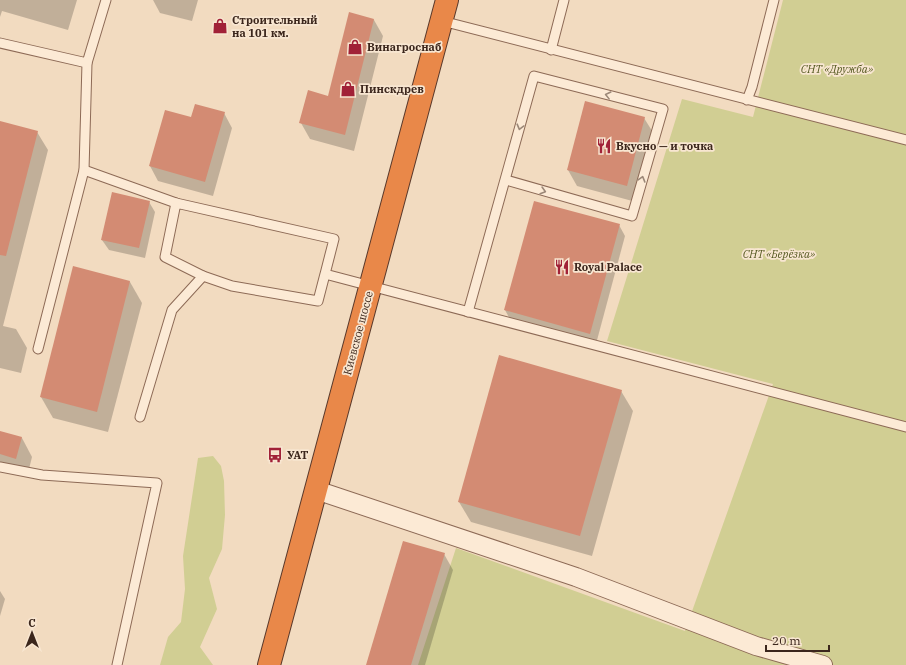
<svg xmlns="http://www.w3.org/2000/svg" width="906" height="665" font-family="'IBM Plex Serif',serif">
  <style>
    .green { fill: #d1ce93 }
    .shadow { fill: #0003 }
    .building { fill: #d38b73 }
    .lines { fill: none; stroke-linecap: round; stroke-linejoin: round }
    .lane-casing { stroke: #8d6a56; stroke-width: 11 }
    .street-casing { stroke: #8d6a56; stroke-width: 20 }
    .highway-casing { stroke: #5a392b; stroke-width: 24 }
    .lane { stroke: #fcead5; stroke-width: 9 }
    .street { stroke: #fcead5; stroke-width: 18 }
    .highway { stroke: #e98849; stroke-width: 22 }
    .oneway { stroke: #9c8878 }
    .labels { text-anchor: middle; dominant-baseline: central; stroke-width: 3.5; stroke-linejoin: round; paint-order: stroke }
    .poi-label { font-size: 11px; font-weight: bold; fill: #3b261c; stroke: #f8e6d1; text-anchor: start }
    .park-label { font-size: 11px; font-style: italic; fill: #555921; stroke: #f8e6d1 }
    .street-label { font-size: 11px; fill: #3b261c; stroke: #f8e6d1 }
  </style>
  <rect width="100%" height="100%" fill="#f2dbc0"/>
  <g class="green">
    <path d="M783 0H906V665H418L456 548 685 631 773 384 607 341 682 99 753 117Z"/>
    <path d="M213 456 221 466 224 481 225 515 222 549 209 578 217 609 200 647 213 665H160L168 637 181 622 185 589 183 556 198 458Z"/>
  </g>
  <g class="shadow">
    <path d="M0 0H77L68 30 2 11 0 17Z"/>
    <path d="M153 0H198L192 21 160 13Z"/>
    <path d="M350 14 374 20 383 36 354 151 310 139 301 123 329 97Z"/>
    <path d="M224 113 232 128 213 196 158 181 150 166 192 118Z"/>
    <path d="M644 118 654 134 636 202 577 186 568 170Z"/>
    <path d="M0 122 37 132 48 150 3 326 16 329 27 348 21 373 0 368Z"/>
    <path d="M149 202 155 212 145 258 109 250 102 240Z"/>
    <path d="M619 225 625 236 596 344 511 321 505 310Z"/>
    <path d="M74 268 130 282 142 303 108 432 53 418 41 397Z"/>
    <path d="M621 391 633 411 592 556 471 522 459 502Z"/>
    <path d="M0 432 22 438 32 457 27 477 0 469Z"/>
    <path d="M444 554 453 570 425 665H367Z"/>
    <path d="M0 591 5 599 0 616Z"/>
  </g>
  <g class="building">
    <path d="M349 12 374 19 345 135 299 123 308 90 328 96Z"/>
    <path d="M585 101 645 117 627 186 567 170Z"/>
    <path d="M195 104 225 112 205 182 149 166 165 110 191 117Z"/>
    <path d="M0 121 38 131 6 256 0 255Z"/>
    <path d="M112 192 150 201 139 248 101 240Z"/>
    <path d="M534 201 620 224 590 334 504 310Z"/>
    <path d="M73 266 130 281 97 412 40 397Z"/>
    <path d="M499 355 622 390 580 536 458 502Z"/>
    <path d="M0 431 22 437 16 459 0 454Z"/>
    <path d="M403 541 445 553 411 665H366Z"/>
  </g>
  <g class="lines">
    <g class="lane-casing">
      <g id="lane">
        <path d="M442 21 906 140"/>
        <path d="M0 43 87 63 106 0"/>
        <path d="M551 50 564 0"/>
        <path d="M747 100 752 87 774 0"/>
        <path d="M84 170 176 203"/>
        <path d="M325 274 318 301 232 286 203 276 165 257 176 203 334 239 325 274 906 427"/>
        <path d="M468 312 534 76 663 109 632 216 506 180"/>
        <path d="M38 349 84 170 87 63"/>
        <path d="M140 417 172 310 203 276"/>
        <path d="M0 467 42 475 157 483 117 665"/>
      </g>
    </g>
    <g class="street-casing">
      <path id="street" d="M316 490 576 577 756 646 823 665"/>
    </g>
    <g class="highway-casing">
      <path id="highway" d="M269 665 447 0"/>
    </g>
    <use href="#lane" class="lane"/>
    <use href="#street" class="street"/>
    <use href="#highway" class="highway"/>
  </g>
  <defs><path id="oneway-chevron" d="M-2-3.5L2.5 0L-2 3.5" fill="none" stroke-width="1.6" stroke-linecap="round" stroke-linejoin="round"/></defs>
  <g class="oneway">
    <use href="#oneway-chevron" transform="translate(608 95) rotate(-166)"/>
    <use href="#oneway-chevron" transform="translate(520 127) rotate(105)"/>
    <use href="#oneway-chevron" transform="translate(642 179) rotate(-74)"/>
    <use href="#oneway-chevron" transform="translate(543 191) rotate(16)"/>
  </g>
  <defs>
    <g id="shop-bare" transform="scale(1.2)"><path d="M-5-2.5h2.3a2.7 3.5 0 0 1 5.4 0H5L5.5 6h-11ZM-1.5-2.5h3a1.5 2.3 0 0 0-3 0Z" fill="#a12137" stroke="#f8e6d1" stroke-width="2.5" paint-order="stroke"/></g>
    <g id="restaurant-bare" transform="scale(1.2)"><path d="M-5-6h1v4h1v-4h1v4h1v-4h1v5L-1.5 .5V6h-2V.5L-5-1ZM5-6V6H3V1.5H1.5Q1.5-4 5-6Z" fill="#a12137" stroke="#f8e6d1" stroke-width="2.5" paint-order="stroke"/></g>
    <g id="bus-bare" transform="scale(1.2)"><path d="M-5-6H5V4H4V6H2V4H-2V6H-4V4H-5ZM-3.5-4V0h7V-4ZM-3.5 1.2v1.5H-2V1.2ZM2 1.2v1.5H3.5V1.2Z" fill="#a12137" stroke="#f8e6d1" stroke-width="2.5" paint-order="stroke"/></g>
  </defs>
  <g fill-rule="evenodd">
    <use href="#shop-bare" x="220" y="26"/>
    <use href="#shop-bare" x="355" y="47"/>
    <use href="#shop-bare" x="348" y="89"/>
    <use href="#restaurant-bare" x="604" y="146"/>
    <use href="#restaurant-bare" x="562" y="267"/>
    <use href="#bus-bare" x="275" y="455"/>
  </g>
  <g class="labels">
    <g class="poi-label">
      <text x="232" y="20">Строительный<tspan x="232" dy="13">на 101 км.</tspan></text>
      <text x="367" y="47">Винагроснаб</text>
      <text x="360" y="89">Пинскдрев</text>
      <text x="616" y="146">Вкусно — и точка</text>
      <text x="574" y="267">Royal Palace</text>
      <text x="287" y="455">УАТ</text>
    </g>
    <g class="park-label">
      <text x="837" y="69">СНТ «Дружба»</text>
      <text x="779" y="254">СНТ «Берёзка»</text>
    </g>
    <g class="street-label">
      <text transform="translate(358 333) rotate(-75)">Киевское шоссе</text>
    </g>
  </g>
  <g transform="translate(32 633)" stroke="#f8e6d1" stroke-width="3" paint-order="stroke">
  <path d="M0-3L7 15L0 10L-7 15Z" fill="#3b261c"/>
  <text y="-6" font-size="11" font-weight="bold" text-anchor="middle" fill="#3b261c">С</text>
  </g>
  <path d="M766 645v6h63v-6" fill="none" stroke="#3b261c" stroke-width="2"/>
  <text x="772" y="645" font-size="12" fill="#3b261c" stroke="#f8e6d1" stroke-width="3" paint-order="stroke">20 m</text>
</svg>
